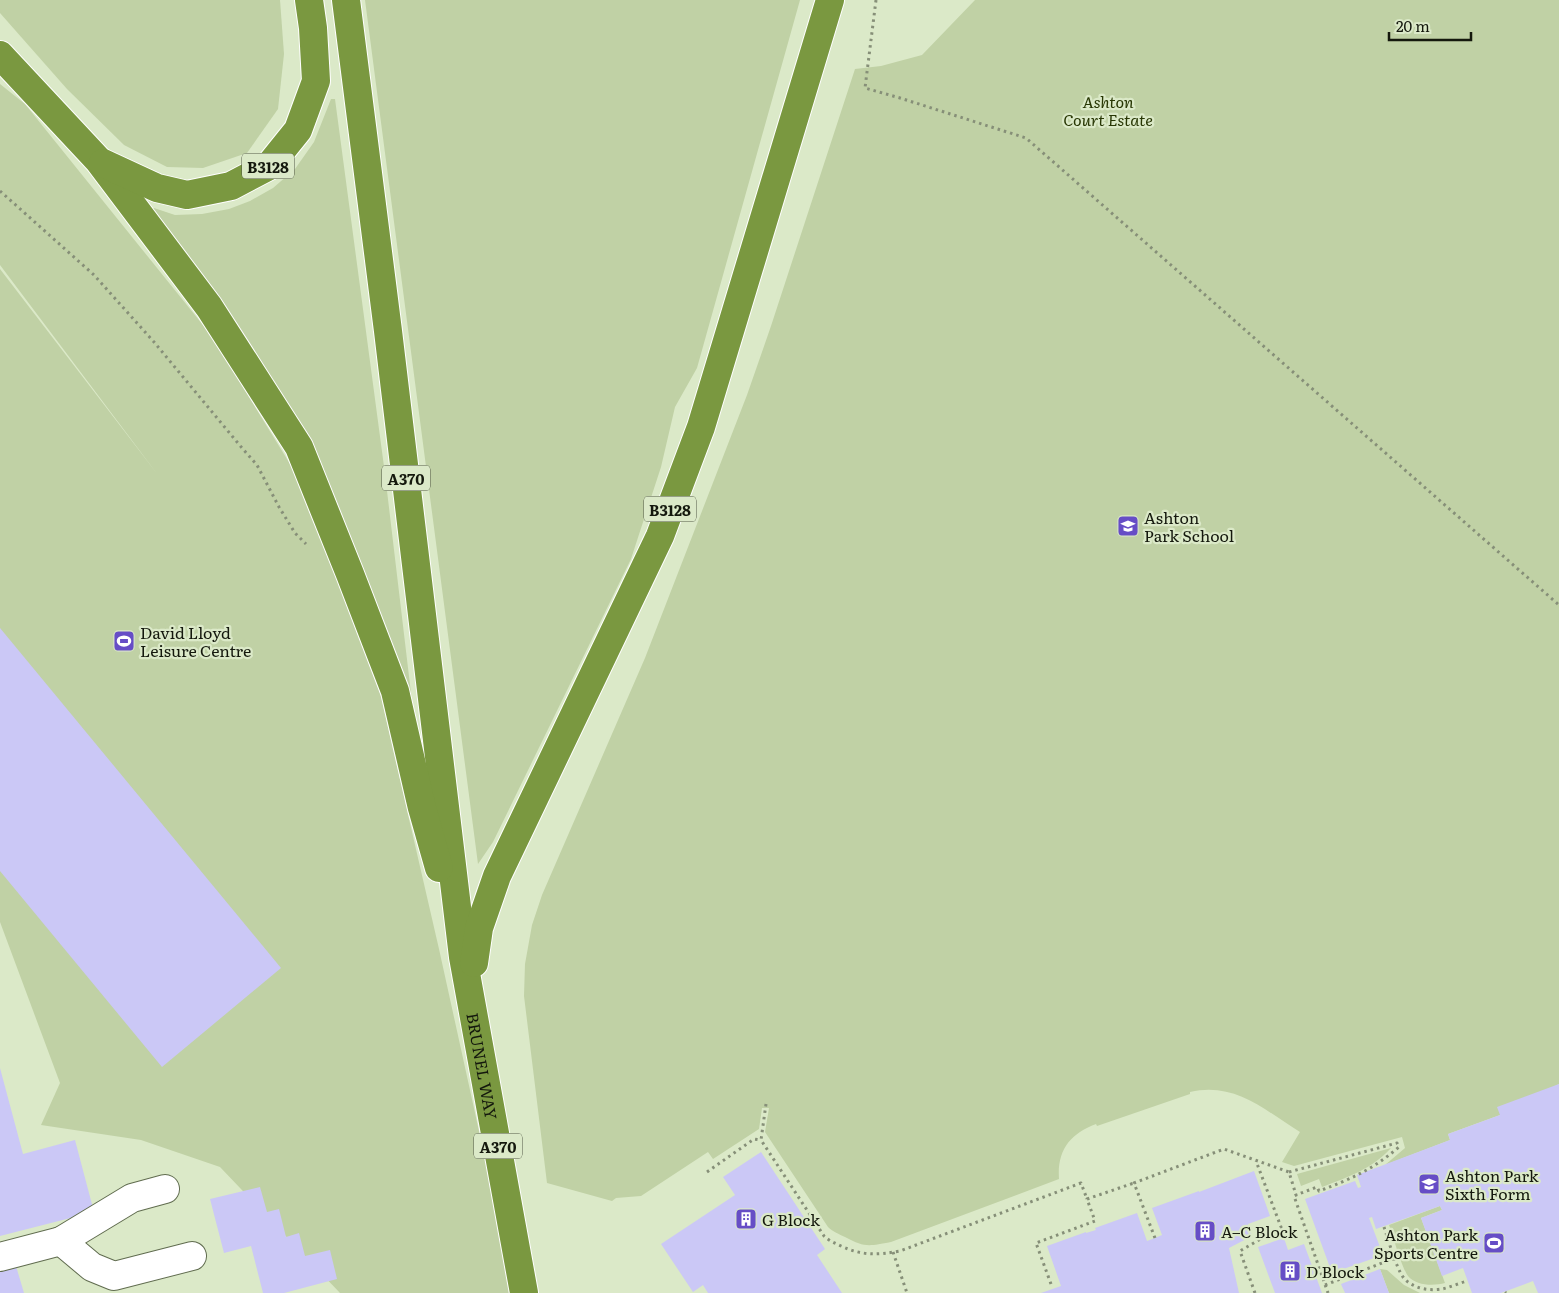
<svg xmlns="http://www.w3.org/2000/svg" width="1559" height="1293" font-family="Literata,serif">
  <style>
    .green { fill: #c0d1a5 }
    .building { fill: #cbc8f6 }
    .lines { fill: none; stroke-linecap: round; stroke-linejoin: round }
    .minor-casing { stroke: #606c4f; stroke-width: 30 }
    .highway-casing { stroke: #fff; stroke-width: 30 }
    .path { stroke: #868f78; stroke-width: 3; stroke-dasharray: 2.5 4; stroke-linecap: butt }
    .minor { stroke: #fff; stroke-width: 28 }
    .highway { stroke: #7a9840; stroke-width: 28 }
    .labels { text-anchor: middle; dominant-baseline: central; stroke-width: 4.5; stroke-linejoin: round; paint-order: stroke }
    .shield { fill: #dbe9c8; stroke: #505745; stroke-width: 1 }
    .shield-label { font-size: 15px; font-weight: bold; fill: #14180d }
    .park-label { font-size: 16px; font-style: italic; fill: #283704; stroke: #dbe9c8 }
    .poi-label { font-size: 16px; fill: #14180d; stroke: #dbe9c8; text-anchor: start }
    .street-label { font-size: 16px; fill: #14180d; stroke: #dbe9c8 }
  </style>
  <rect width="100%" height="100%" fill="#dbe9c8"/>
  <g class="green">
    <path d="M0 0H280L284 54 278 109 247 153 203 168 167 167 124 145 67 89 0 13Z"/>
    <path d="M365 0H800L697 368 675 407 661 467 631 559 493 842 478 864Z"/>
    <path d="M975 0H1559V1084L1500 1115 1448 1134 1450 1140 1385 1165 1405 1148 1402 1137 1294 1166 1282 1162 1300 1132C1263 1109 1235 1082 1190 1092V1094L1097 1126 1096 1124C1070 1134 1057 1150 1059 1179L891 1242C869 1246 865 1248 845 1237 839 1234 833 1232 828 1227L765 1132 769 1108H762L759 1129 713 1159 708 1152 641 1196 616 1198 612 1201 547 1183 524 996 525 964 532 925 542 895 645 658 747 395 771 326 855 69 881 66 922 55Z"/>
    <path d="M0 84 25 104 211 335 298 477 380 693 439 949 497 1213 513 1293H340L220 1167 141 1140 41 1125 60 1083 0 922V269L158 475 0 265Z"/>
    <path d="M331 99H335L385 474 418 752 363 570 143 210 154 208 175 215 202 214 229 209 250 201 273 188 295 169 314 142Z"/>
    <path d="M1391 1148C1372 1169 1348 1177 1322 1187L1319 1179 1301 1186 1297 1174Z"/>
    <path d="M1440 1206 1442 1210 1421 1218 1445 1283C1434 1286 1416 1286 1408 1276 1402 1268 1393 1236 1389 1225Z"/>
    <path d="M1380 1269 1387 1270 1404 1285 1420 1293H1389Z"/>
  </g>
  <g class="building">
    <path d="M0 628 281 968 162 1067 0 871Z"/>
    <path d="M0 1068 23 1154 75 1140 94 1212 0 1236Z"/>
    <path d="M1559 1084V1293H1538L1533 1281 1501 1293H1472L1463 1268 1442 1276 1421 1218 1442 1210 1440 1206 1376 1229 1372 1217 1369 1218 1383 1255 1332 1273 1305 1199 1355 1181 1358 1188 1361 1187 1357 1175 1450 1140 1448 1134 1500 1115 1497 1107Z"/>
    <path d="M761 1152 825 1249 817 1255 842 1293H708L703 1285 693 1292 661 1244 735 1195 723 1177Z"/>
    <path d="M1254 1171 1270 1216 1248 1224 1252 1236 1229 1248 1239 1293H1041L1061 1286 1047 1246 1086 1232V1233L1096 1230 1095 1228 1137 1213 1147 1241 1155 1238 1162 1235 1152 1208 1199 1191V1192Z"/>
    <path d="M260 1187 267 1212 279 1209 286 1237 299 1233 305 1256 330 1250 337 1279 284 1293H263L251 1246 224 1253 210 1199Z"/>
    <path d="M1284 1238 1288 1250 1304 1244 1322 1293H1275L1258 1247Z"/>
    <path d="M16 1266 24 1293H0V1270Z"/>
    <path d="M1380 1269 1389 1293H1345L1341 1284Z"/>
  </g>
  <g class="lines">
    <g class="minor-casing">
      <g id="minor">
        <path d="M61 1241 92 1267 114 1276 192 1256"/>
        <path d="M0 1257 61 1241 132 1198 165 1189"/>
      </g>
    </g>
    <g class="highway-casing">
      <g id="highway">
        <path id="s1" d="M346 0 388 331 463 957 524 1293"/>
        <path d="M0 55 99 161 209 307 299 447 350 574 395 691 422 808 439 868"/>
        <path d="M103 163 157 188 187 195 231 186 269 166 298 130 316 81 313 28 309 0"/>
        <path d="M474 963 479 928 497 876 660 536 701 427 830 0"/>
      </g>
    </g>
    <g class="path">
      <path d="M876 0 865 88 900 98 1026 138 1559 605"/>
      <path d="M0 191 94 275 154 342 242 448 257 465 279 507 295 533 306 544"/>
      <path d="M766 1104 761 1140 824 1236C829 1241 835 1243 841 1246 863 1256 877 1255 900 1251L1081 1183 1087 1199"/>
      <path d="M707 1172 754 1139 761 1140"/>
      <path d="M1289 1172 1397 1143 1399 1147C1372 1170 1351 1179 1319 1191L1317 1187 1296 1195"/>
      <path d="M1384 1227C1388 1239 1396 1267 1403 1277 1412 1289 1432 1292 1446 1288 1453 1286 1460 1283 1467 1281"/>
      <path d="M1155 1238 1134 1183 1224 1149 1289 1172 1296 1195 1294 1196 1328 1293"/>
      <path d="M893 1252 907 1293"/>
      <path d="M1051 1284 1036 1243 1095 1221 1087 1199 1134 1183"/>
      <path d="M1325 1285 1395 1258"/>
      <path d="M1505 1292 1506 1293"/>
      <path d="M1255 1293 1240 1251 1281 1227 1256 1161"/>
    </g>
    <use href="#minor" class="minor"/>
    <use href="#highway" class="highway"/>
  </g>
  <defs>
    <g id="school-square" transform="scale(1.125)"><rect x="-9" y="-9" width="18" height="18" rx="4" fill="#664dc6" stroke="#dbe9c8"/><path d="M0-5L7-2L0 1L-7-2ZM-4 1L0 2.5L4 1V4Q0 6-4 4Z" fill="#fff"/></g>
    <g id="stadium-square" transform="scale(1.125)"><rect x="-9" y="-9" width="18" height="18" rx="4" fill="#664dc6" stroke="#dbe9c8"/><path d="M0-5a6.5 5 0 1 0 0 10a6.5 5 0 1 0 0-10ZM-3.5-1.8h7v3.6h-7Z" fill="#fff"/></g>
    <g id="university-square" transform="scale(1.125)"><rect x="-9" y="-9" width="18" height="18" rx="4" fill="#664dc6" stroke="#dbe9c8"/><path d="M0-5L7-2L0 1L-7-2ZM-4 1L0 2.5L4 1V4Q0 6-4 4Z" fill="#fff"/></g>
    <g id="building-square" transform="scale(1.125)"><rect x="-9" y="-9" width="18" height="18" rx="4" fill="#664dc6" stroke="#dbe9c8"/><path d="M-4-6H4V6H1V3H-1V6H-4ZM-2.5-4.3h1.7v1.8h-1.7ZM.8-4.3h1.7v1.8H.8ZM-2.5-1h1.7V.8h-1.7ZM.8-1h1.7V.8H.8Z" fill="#fff"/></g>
  </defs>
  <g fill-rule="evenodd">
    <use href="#school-square" x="1128" y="526"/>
    <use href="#stadium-square" x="124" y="641"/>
    <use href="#university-square" x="1429" y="1184"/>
    <use href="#building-square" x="746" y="1219"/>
    <use href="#building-square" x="1205" y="1231"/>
    <use href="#stadium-square" x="1494" y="1243"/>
    <use href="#building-square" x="1290" y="1271"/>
  </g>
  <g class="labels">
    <g class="shield">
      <rect x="242" y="153.5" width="52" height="25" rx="4"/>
      <rect x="382" y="465.5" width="48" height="25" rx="4"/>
      <rect x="644" y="496.5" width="52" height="25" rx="4"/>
      <rect x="474" y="1133.5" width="48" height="25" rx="4"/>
    </g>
    <g class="shield-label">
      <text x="268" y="166">B3128</text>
      <text x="406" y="478">A370</text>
      <text x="670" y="509">B3128</text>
      <text x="498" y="1146">A370</text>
    </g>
    <g class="park-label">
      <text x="1108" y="101">Ashton<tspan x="1108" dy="18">Court Estate</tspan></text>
    </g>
    <g class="poi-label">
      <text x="1144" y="517">Ashton<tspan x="1144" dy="18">Park School</tspan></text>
      <text x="140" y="632">David Lloyd<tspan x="140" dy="18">Leisure Centre</tspan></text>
      <text x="1445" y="1175">Ashton Park<tspan x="1445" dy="18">Sixth Form</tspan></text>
      <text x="762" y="1219">G Block</text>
      <text x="1221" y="1231">A–C Block</text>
      <text x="1478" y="1234" text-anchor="end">Ashton Park<tspan x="1478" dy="18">Sports Centre</tspan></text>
      <text x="1306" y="1271">D Block</text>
    </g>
    <g class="street-label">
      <text stroke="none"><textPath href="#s1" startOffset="1075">BRUNEL WAY</textPath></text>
    </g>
  </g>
  <path d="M1389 32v8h82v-8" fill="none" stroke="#14180d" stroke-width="2.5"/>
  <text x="1396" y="32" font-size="15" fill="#14180d" stroke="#dbe9c8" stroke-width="4" paint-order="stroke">20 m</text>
</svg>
